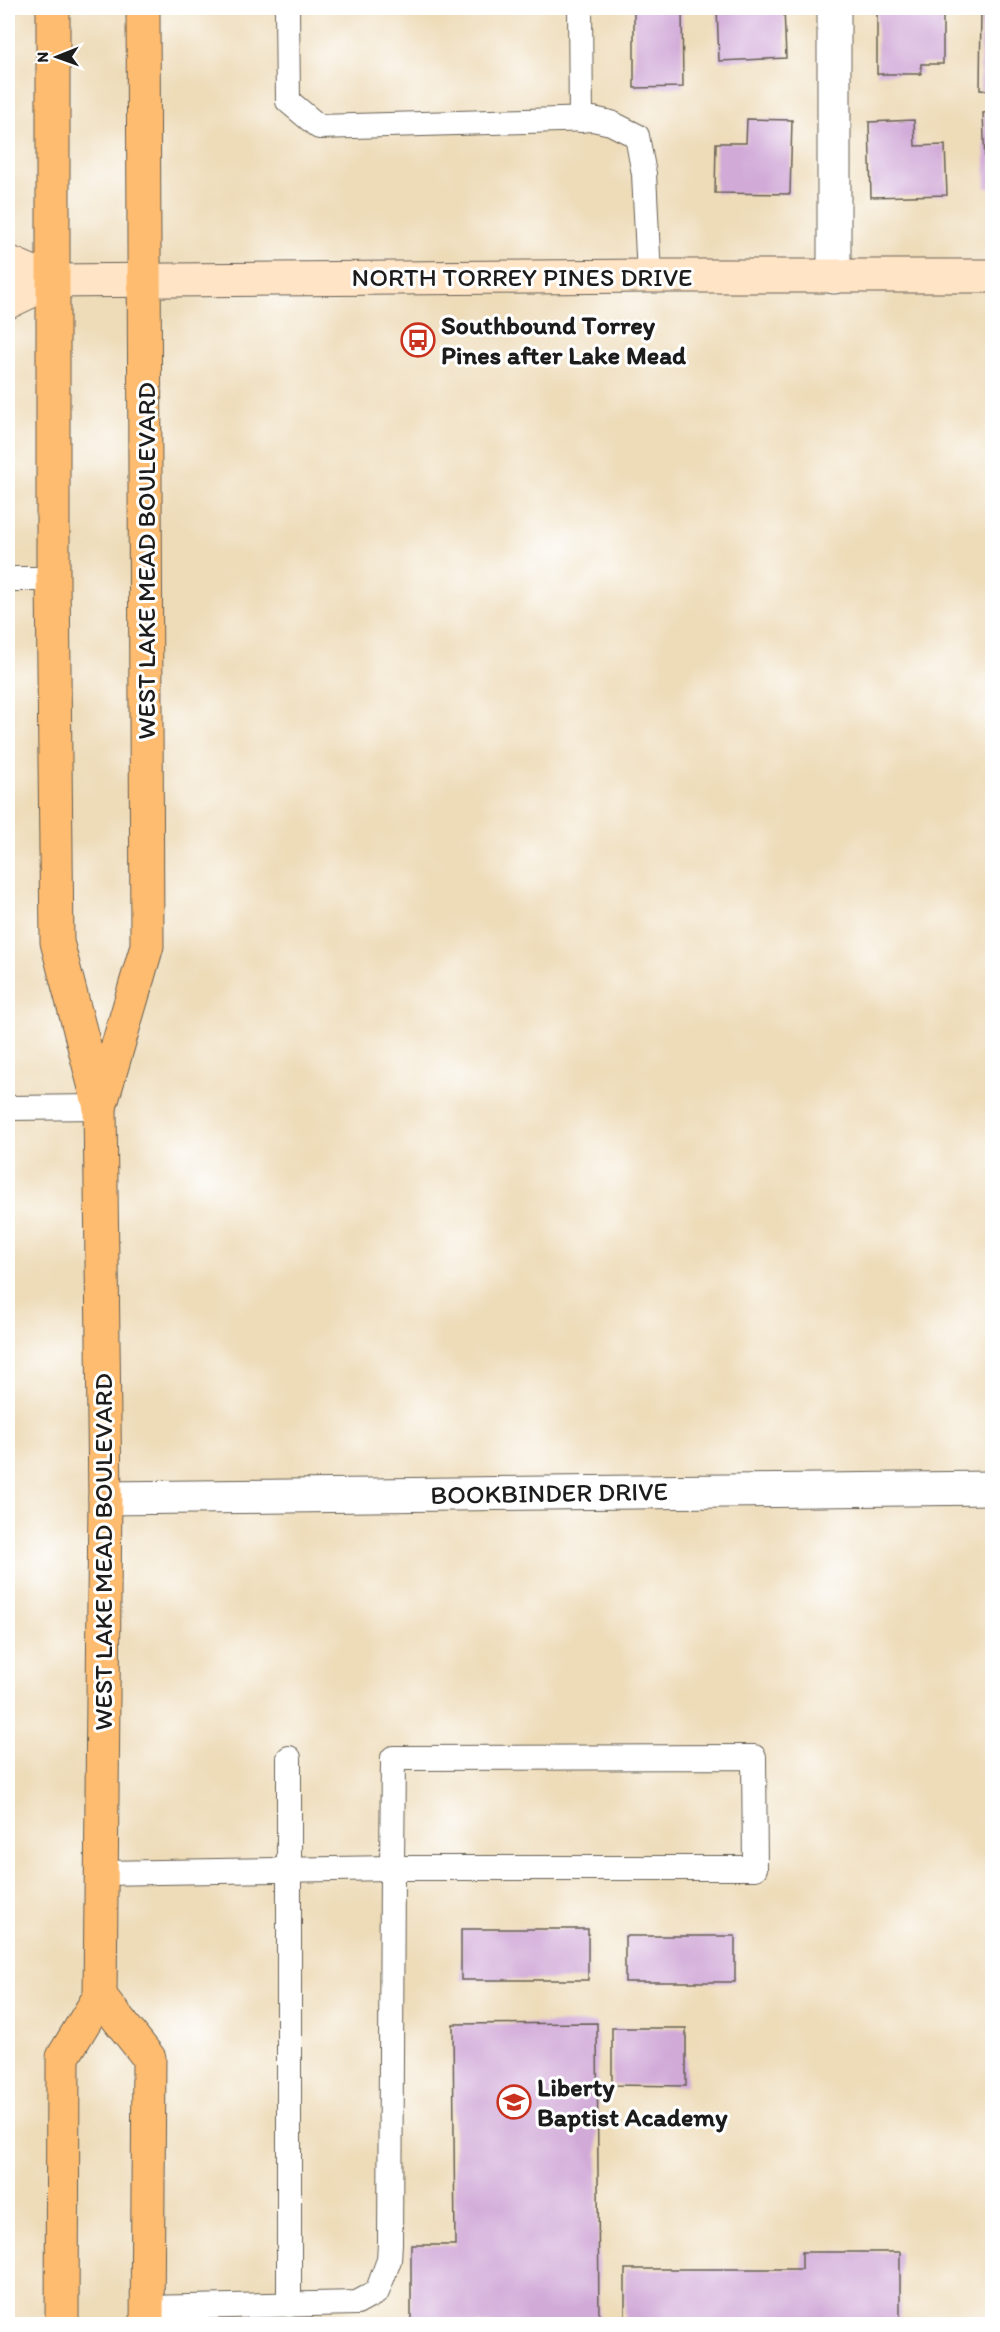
<svg xmlns="http://www.w3.org/2000/svg" width="1000" height="2332" font-family="Itim,sans-serif">
  <style>
    .building { fill: #d1aad8 }
    .lines { fill: none; stroke-linecap: round; stroke-linejoin: round }
    .lane-casing { stroke: #665f53; stroke-width: 26 }
    .street-casing { stroke: #665f53; stroke-width: 35 }
    .secondary-casing { stroke: #665f53; stroke-width: 35 }
    .primary-casing { stroke: #665f53; stroke-width: 35 }
    .lane { stroke: #fff; stroke-width: 24 }
    .street { stroke: #fff; stroke-width: 33 }
    .secondary { stroke: #ffe4c6; stroke-width: 33 }
    .primary { stroke: #febc70; stroke-width: 33 }
    .labels { text-anchor: middle; dominant-baseline: central; stroke-width: 6; stroke-linejoin: round; paint-order: stroke }
    .street-label { font-size: 26px; fill: #1c1c1c; stroke: #fff }
    .poi-label { font-size: 26px; font-weight: bold; fill: #1c1c1c; stroke: #fff; text-anchor: start }
  </style>
  <rect width="100%" height="100%" fill="#fff"/>
  <filter id="ink" filterUnits="userSpaceOnUse"><feTurbulence type="fractalNoise" baseFrequency=".0167" numOctaves="2"/><feDisplacementMap in="SourceGraphic" scale="12" xChannelSelector="R" yChannelSelector="G"/><feConvolveMatrix kernelMatrix="1 2 1 2 8 2 1 2 1" color-interpolation-filters="sRGB"/></filter>
  <filter id="wash" filterUnits="userSpaceOnUse"><feTurbulence type="fractalNoise" baseFrequency=".008" numOctaves="4" result="noise"/><feDisplacementMap in="SourceGraphic" scale="24" xChannelSelector="R" yChannelSelector="G"/><feGaussianBlur stdDeviation="1.35" result="paint"/><feColorMatrix in="noise" values="0 0 0 0 0 0 0 0 0 0 0 0 0 0 0 0 0 1.4 0 .05"/><feComposite in="paint" operator="in"/></filter>
  <g filter="url(#wash)">
    <rect width="100%" height="100%" fill="#eedcb9"/>
    <g id="blocks">
      <g class="building">
        <path d="M634 8H682L683 87 634 88Z"/>
        <path d="M717 8H784L786 58 719 61Z"/>
        <path d="M877 8H943V64H921V74H877Z"/>
        <path d="M981 8H992V91L980 90Z"/>
        <path d="M992 112V188H986L983 113Z"/>
        <path d="M747 119 792 120 790 194 715 193 716 143H746Z"/>
        <path d="M914 120 915 146 945 145 947 195 871 197 869 122Z"/>
        <rect x="461" y="1929" width="127" height="51"/>
        <rect x="625" y="1936" width="110" height="46"/>
        <path d="M597 2023 599 2324H411V2245H455L453 2024Z"/>
        <path d="M612 2028H686V2086L612 2085Z"/>
        <path d="M802 2252H900V2324H625V2269H802Z"/>
      </g>
    </g>
  </g>
  <g filter="url(#ink)">
    <use href="#blocks" fill-opacity="0" stroke="#665f53" stroke-width="1.5"/>
    <g class="lines">
      <g class="lane-casing">
        <g id="lane">
          <path d="M287 8 288 101 319 127 593 119 611 123 637 136 644 174 649 276"/>
          <path d="M580 8 581 120"/>
          <path d="M8 579H53"/>
          <path d="M8 1108 100 1107"/>
          <path d="M754 1757 755 1868H392L393 1758Z"/>
          <path d="M289 1758V2305"/>
          <path d="M102 1873 392 1868 390 2243 389 2260 377 2292 357 2303 147 2308"/>
        </g>
      </g>
      <g class="street-casing">
        <g id="street">
          <path d="M834 8V277"/>
          <path d="M105 1498 992 1488"/>
        </g>
      </g>
      <g class="secondary-casing">
        <g id="secondary">
          <path d="M8 262 52 281 649 276H992"/>
          <path d="M8 302 52 281"/>
        </g>
      </g>
      <g class="primary-casing">
        <g id="primary">
          <path d="M53 8V579L57 942 100 1107 105 1498 100 1996 63 2057 62 2324"/>
          <path d="M100 1107 147 946 143 8"/>
          <path d="M100 1996 149 2058 147 2324"/>
        </g>
      </g>
      <use href="#lane" class="lane"/>
      <use href="#street" class="street"/>
      <use href="#secondary" class="secondary"/>
      <use href="#primary" class="primary"/>
    </g>
  </g>
  <defs>
    <g id="bus-ring" transform="scale(1.725)"><circle r="9.5" fill="#fff" stroke="#c8321e" stroke-width="1.5"/><path d="M-5-6H5V4H4V6H2V4H-2V6H-4V4H-5ZM-3.5-4V0h7V-4ZM-3.5 1.2v1.5H-2V1.2ZM2 1.2v1.5H3.5V1.2Z" fill="#c8321e"/></g>
    <g id="school-ring" transform="scale(1.725)"><circle r="9.5" fill="#fff" stroke="#c8321e" stroke-width="1.5"/><path d="M0-5L7-2L0 1L-7-2ZM-4 1L0 2.5L4 1V4Q0 6-4 4Z" fill="#c8321e"/></g>
  </defs>
  <g fill-rule="evenodd">
    <use href="#bus-ring" x="418" y="340"/>
    <use href="#school-ring" x="514" y="2102"/>
  </g>
  <g class="labels">
    <g class="street-label">
      <text x="522" y="277">NORTH TORREY PINES DRIVE</text>
      <text transform="translate(146 561) rotate(-90)">WEST LAKE MEAD BOULEVARD</text>
      <text transform="translate(549 1493) rotate(-1)">BOOKBINDER DRIVE</text>
      <text transform="translate(103 1552) rotate(-90)">WEST LAKE MEAD BOULEVARD</text>
    </g>
    <g class="poi-label">
      <text x="441" y="325">Southbound Torrey<tspan x="441" dy="30">Pines after Lake Mead</tspan></text>
      <text x="537" y="2087">Liberty<tspan x="537" dy="30">Baptist Academy</tspan></text>
    </g>
  </g>
  <rect width="1000" height="2332" fill="none" stroke="#fff" stroke-width="30"/>
  <g transform="translate(57 57) rotate(269)" stroke="#ffffff" stroke-width="4.5" paint-order="stroke">
  <path d="M0-4.5L10 22L0 15L-10 22Z" fill="#1c1c1c"/>
  <text y="-9" font-size="16" font-weight="bold" text-anchor="middle" fill="#1c1c1c">N</text>
  </g>
</svg>
